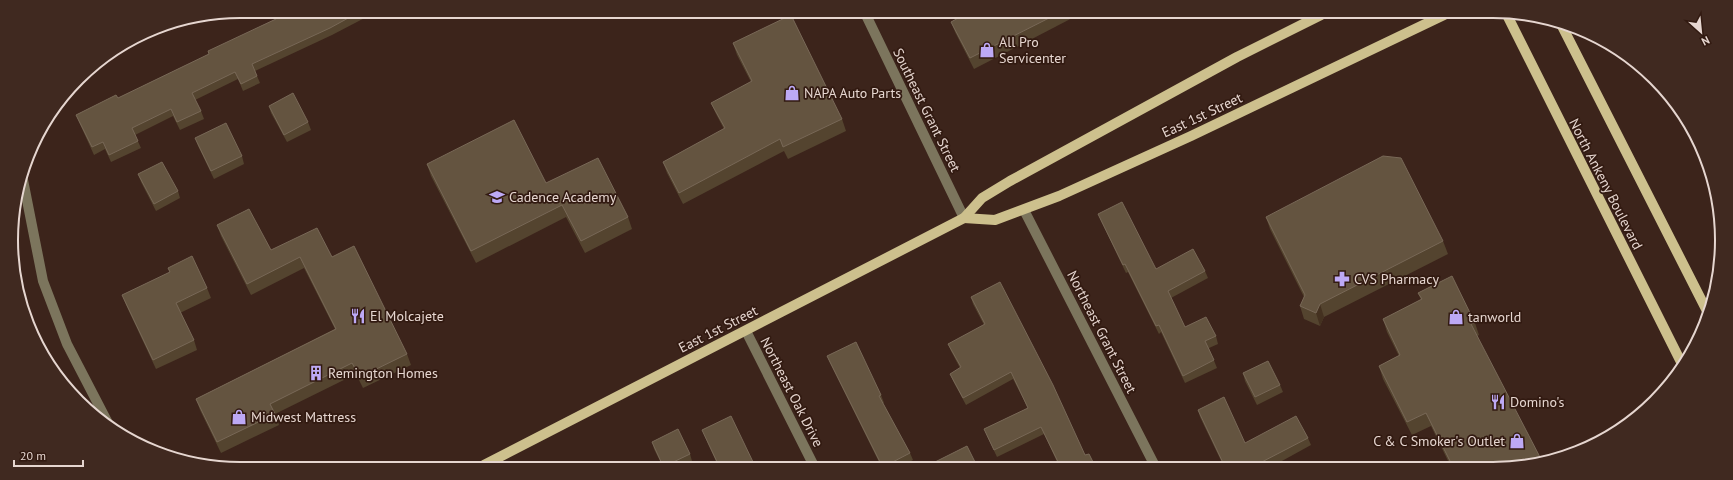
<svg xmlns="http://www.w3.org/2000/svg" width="1733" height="480" font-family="'PT Sans',sans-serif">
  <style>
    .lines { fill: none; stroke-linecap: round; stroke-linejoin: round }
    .minor { stroke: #7c755d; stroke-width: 10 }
    .major { stroke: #cdc08d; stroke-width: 10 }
    .wall { fill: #54442f }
    .shaded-wall { fill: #443120 }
    .building { fill: #645440; stroke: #786857 }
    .labels { text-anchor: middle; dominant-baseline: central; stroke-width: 3.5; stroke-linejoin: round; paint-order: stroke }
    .poi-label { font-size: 14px; fill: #e6d6d0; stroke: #321a11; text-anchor: start }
    .street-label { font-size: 14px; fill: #e6d6d0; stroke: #321a11 }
    .rim { fill: none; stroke: #e6d6d0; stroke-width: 2 }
  </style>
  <rect width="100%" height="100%" fill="#3c241b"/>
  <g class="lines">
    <g class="minor">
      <path d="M865 13 964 218"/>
      <path d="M23 180 43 281 67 344 108 423"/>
      <path d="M1024 210 1155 466"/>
      <path d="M746 331 814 466"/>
    </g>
    <g class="major">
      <path d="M1507 15 1682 364"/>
      <path d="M1562 26 1708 313"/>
      <path d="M964 218 995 220 1059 196 1191 136 1444 15"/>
      <path d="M484 465 964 218 982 198 1010 181 1237 57 1321 15"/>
    </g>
  </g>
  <g class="wall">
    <path d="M286 11H378L332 35 255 71 260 83 243 91 238 79 195 100 201 111 204 119 180 130 173 116 135 135 141 148 111 162 105 149 94 155 79 122 76 115 118 98 209 54 276 19Z"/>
    <path d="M967 13 1080 14 974 69 955 32 951 22Z"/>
    <path d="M733 43 842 119 846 131 788 159 784 151 683 204 667 173 663 162 724 129 716 114 711 103 751 82 737 55Z"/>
    <path d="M269 106 308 122 311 130 287 142 271 113Z"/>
    <path d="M195 138 242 156 244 164 214 179 198 146Z"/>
    <path d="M427 164 546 183 628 217 632 229 585 253 566 217 476 263 431 176Z"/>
    <path d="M138 174 178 191 180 198 156 211 141 182Z"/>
    <path d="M1098 214 1156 269 1205 271 1208 278 1171 298 1185 327 1216 336 1218 344 1209 348 1217 368 1185 383 1161 332 1159 334 1128 272 1126 273 1101 221Z"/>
    <path d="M1266 217 1443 241 1448 254 1324 317 1320 326 1304 319 1300 306 1304 297 1270 229Z"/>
    <path d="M217 225 271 250 332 257 407 354 411 365 363 388 356 374 275 414 279 425 221 453 200 410 196 399 335 329 304 268 251 295 221 236Z"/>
    <path d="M168 268 207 288 211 298 180 313 194 340 197 350 156 369 126 305 122 295 170 273Z"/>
    <path d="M1418 293 1475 323 1479 335 1477 336 1523 467H1451L1431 426 1412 435 1383 379 1379 366 1399 356 1387 332 1383 319 1421 300Z"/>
    <path d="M971 297 1085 455 1095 466H1059L1044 434 997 457 987 436 984 429 1028 408 1013 379 966 405 953 381 950 374 960 368 951 351 948 344 984 325 973 304Z"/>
    <path d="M827 356 881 395 884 403H883L910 453 913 460 902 466H881L830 363Z"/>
    <path d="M1243 373 1280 385 1283 392 1257 405 1245 381Z"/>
    <path d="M1198 410 1245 443 1308 438 1311 445 1271 467H1224L1200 417Z"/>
    <path d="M731 416 754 466H718L705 437 702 430Z"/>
    <path d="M652 442 690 454 692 461 683 466 662 465 654 449Z"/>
  </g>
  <path class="shaded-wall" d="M1320 304 1324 317 1320 326 1316 313Z"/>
  <g class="building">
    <path d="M286 11H361L330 28 252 64 257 76 241 84 235 72 192 93 201 111 177 122 171 109 132 128 138 141 109 155 103 142 92 147 76 115 116 95 118 98 209 54 208 51 276 19 275 17Z"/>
    <path d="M967 13 1057 14 970 58 951 22Z"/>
    <path d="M791 15 842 119 783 147 780 139 679 193 663 162 725 128 711 103 752 81 733 43Z"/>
    <path d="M293 93 308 122 284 135 269 106Z"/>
    <path d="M514 120 546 183 598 158 628 217 581 241 562 205 471 251 427 164Z"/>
    <path d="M226 123 242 156 211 171 195 138Z"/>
    <path d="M1383 156 1401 158 1443 241 1320 304 1316 313 1300 306 1305 295 1266 217Z"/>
    <path d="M162 162 178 191 154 204 138 174Z"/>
    <path d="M1122 202 1156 269 1193 249 1205 271 1168 291 1185 327 1206 317 1216 336 1205 341 1214 360 1183 376 1159 325 1156 326 1125 264 1123 265 1098 214Z"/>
    <path d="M249 209 271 250 317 228 332 257 354 246 407 354 360 377 352 363 270 404 275 414 217 442 196 399 336 329 300 257 247 284 217 225Z"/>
    <path d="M192 256 207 288 176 303 194 340 153 360 122 295 170 272 168 268Z"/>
    <path d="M1452 276 1475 323 1471 324 1542 461 1523 467H1453L1426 413 1407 422 1379 366 1400 355 1383 319 1422 299 1418 293Z"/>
    <path d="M1000 282 1053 385 1085 455 1089 454 1095 466H1060L1041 427 994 450 984 429 1028 408 1011 372 963 398 950 374 961 367 948 344 985 324 971 297Z"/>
    <path d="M856 342 881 395 879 396 910 453 885 466H882L827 356Z"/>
    <path d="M1268 361 1280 385 1255 397 1243 373Z"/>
    <path d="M1224 397 1245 443 1296 416 1308 438 1256 465 1257 467H1225L1198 410Z"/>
    <path d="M731 416 754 464 750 466H719L702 430Z"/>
    <path d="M678 429 690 454 665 466H663L652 442Z"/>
    <path d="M967 446 977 466H927Z"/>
  </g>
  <defs>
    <g id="shop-bare" transform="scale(1.2)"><path d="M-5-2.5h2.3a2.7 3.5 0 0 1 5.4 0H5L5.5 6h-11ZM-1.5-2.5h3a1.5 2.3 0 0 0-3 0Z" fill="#bda9f5" stroke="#321a11" stroke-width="2.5" paint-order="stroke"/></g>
    <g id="school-bare" transform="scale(1.2)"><path d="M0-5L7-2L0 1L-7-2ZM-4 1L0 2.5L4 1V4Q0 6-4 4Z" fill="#bda9f5" stroke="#321a11" stroke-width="2.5" paint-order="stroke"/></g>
    <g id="pharmacy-bare" transform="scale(1.2)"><path d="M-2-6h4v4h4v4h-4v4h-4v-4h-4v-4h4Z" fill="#bda9f5" stroke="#321a11" stroke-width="2.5" paint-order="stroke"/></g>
    <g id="restaurant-bare" transform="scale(1.2)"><path d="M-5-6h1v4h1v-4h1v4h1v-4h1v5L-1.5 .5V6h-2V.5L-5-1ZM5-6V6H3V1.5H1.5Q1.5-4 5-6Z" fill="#bda9f5" stroke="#321a11" stroke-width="2.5" paint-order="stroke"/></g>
    <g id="building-bare" transform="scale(1.2)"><path d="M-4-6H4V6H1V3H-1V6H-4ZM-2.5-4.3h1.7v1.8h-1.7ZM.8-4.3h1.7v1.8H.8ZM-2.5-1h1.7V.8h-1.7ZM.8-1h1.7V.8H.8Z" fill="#bda9f5" stroke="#321a11" stroke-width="2.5" paint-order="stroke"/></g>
  </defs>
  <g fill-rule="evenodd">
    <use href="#shop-bare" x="987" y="50"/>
    <use href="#shop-bare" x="792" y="93"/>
    <use href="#school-bare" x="497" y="197"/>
    <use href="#pharmacy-bare" x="1342" y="279"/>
    <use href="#restaurant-bare" x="358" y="316"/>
    <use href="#shop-bare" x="1456" y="317"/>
    <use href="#building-bare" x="316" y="373"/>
    <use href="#restaurant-bare" x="1498" y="402"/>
    <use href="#shop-bare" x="239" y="417"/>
    <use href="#shop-bare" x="1517" y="441"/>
  </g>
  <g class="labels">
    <g class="poi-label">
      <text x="999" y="42">All Pro<tspan x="999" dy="16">Servicenter</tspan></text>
      <text x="804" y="93">NAPA Auto Parts</text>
      <text x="509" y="197">Cadence Academy</text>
      <text x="1354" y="279">CVS Pharmacy</text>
      <text x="370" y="316">El Molcajete</text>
      <text x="1468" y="317">tanworld</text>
      <text x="328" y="373">Remington Homes</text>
      <text x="1510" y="402">Domino's</text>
      <text x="251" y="417">Midwest Mattress</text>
      <text x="1505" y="441" text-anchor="end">C &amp; C Smoker's Outlet</text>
    </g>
    <g class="street-label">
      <text transform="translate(927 110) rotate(64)">Southeast Grant Street</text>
      <text transform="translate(1202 115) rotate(-25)">East 1st Street</text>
      <text transform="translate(1606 184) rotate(63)">North Ankeny Boulevard</text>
      <text transform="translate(718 329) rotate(-27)">East 1st Street</text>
      <text transform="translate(1102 332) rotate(63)">Northeast Grant Street</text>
      <text transform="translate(792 392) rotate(63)">Northeast Oak Drive</text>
    </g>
  </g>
  <path d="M0 0H1733V480H0ZM240 18H1493A222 222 0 0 1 1715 240V240A222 222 0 0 1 1493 462H240A222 222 0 0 1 18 240V240A222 222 0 0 1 240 18Z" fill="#402920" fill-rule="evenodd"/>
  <path class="rim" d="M240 18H1493A222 222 0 0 1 1715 240V240A222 222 0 0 1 1493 462H240A222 222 0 0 1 18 240V240A222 222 0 0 1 240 18Z"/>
  <g transform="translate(1701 32) rotate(153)" stroke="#321a11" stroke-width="3" paint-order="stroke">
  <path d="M0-3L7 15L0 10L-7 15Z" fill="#e6d6d0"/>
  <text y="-6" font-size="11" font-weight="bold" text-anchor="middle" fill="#e6d6d0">N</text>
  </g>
  <path d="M14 460v6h69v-6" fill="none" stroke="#e6d6d0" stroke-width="2"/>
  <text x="20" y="460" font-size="12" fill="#e6d6d0" stroke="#321a11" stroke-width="3" paint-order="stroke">20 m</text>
</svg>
